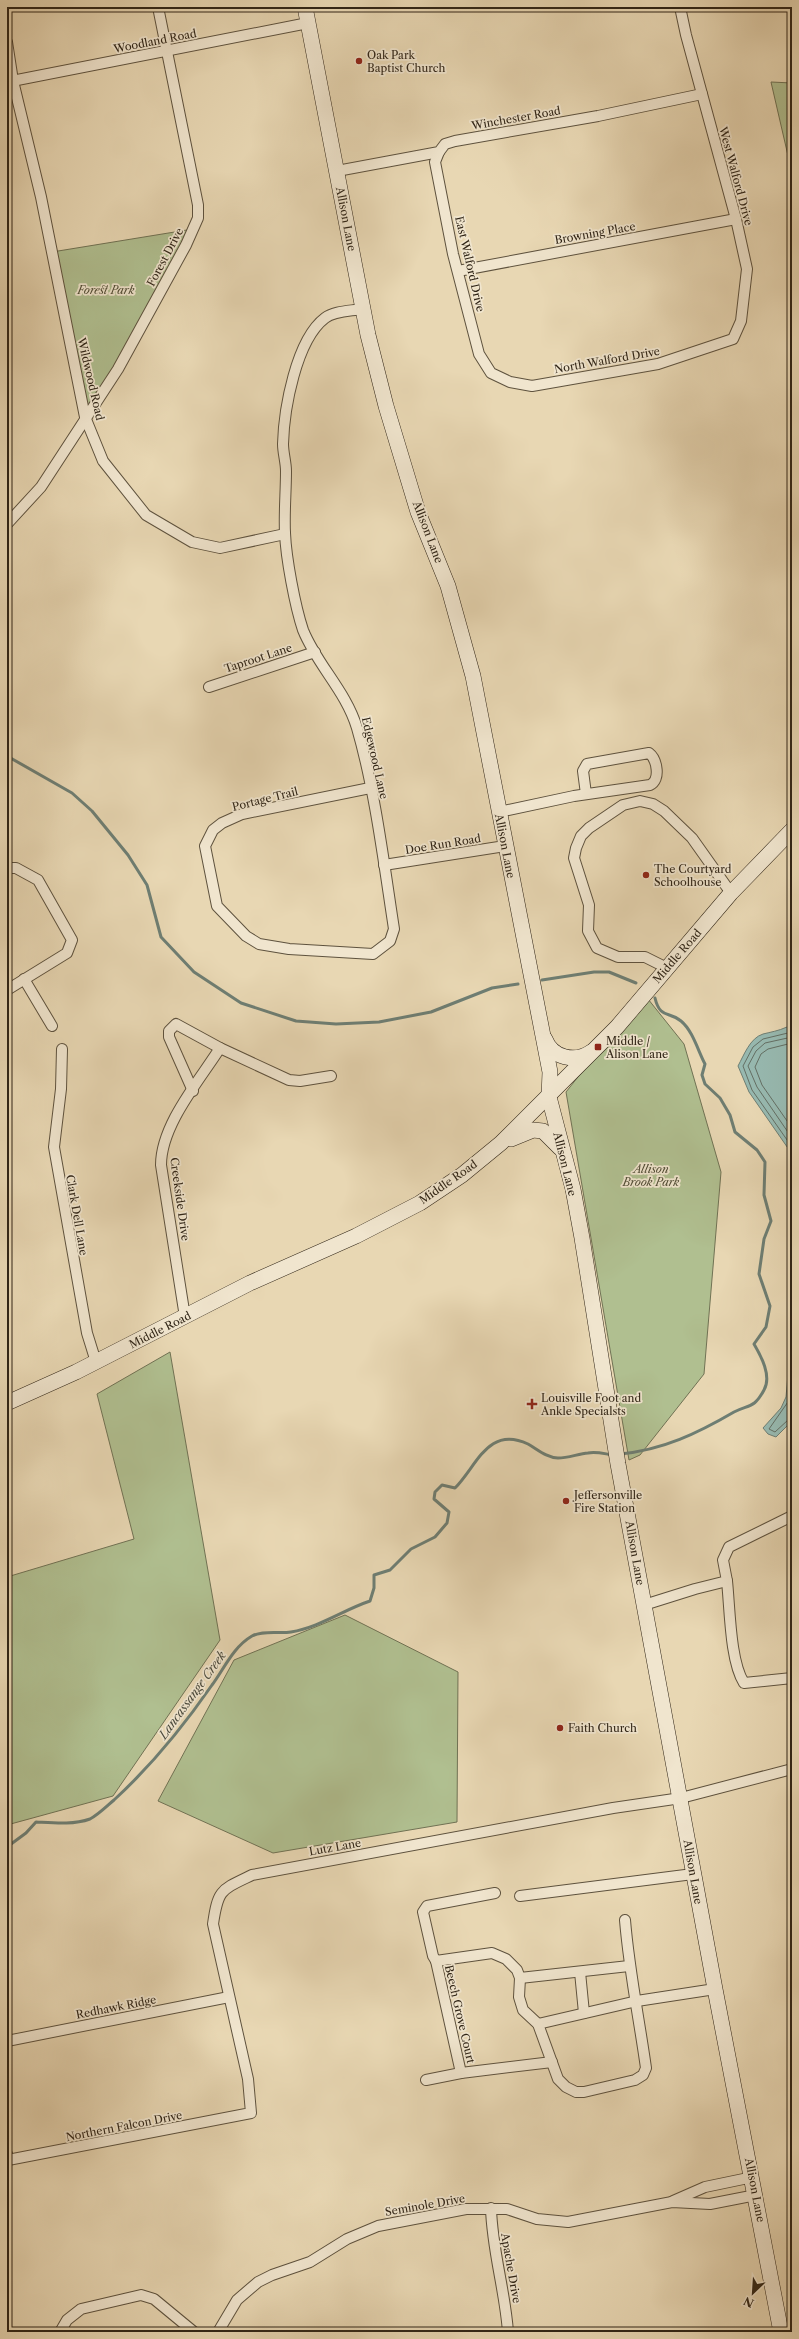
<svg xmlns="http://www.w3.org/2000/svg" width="799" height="2339" font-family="'Libre Caslon Text',serif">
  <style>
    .green { fill: #b0bf90; stroke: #707254 }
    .water { fill: #97b9b0; stroke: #6e7e73 }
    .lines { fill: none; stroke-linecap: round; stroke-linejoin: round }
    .shore { stroke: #646f64; stroke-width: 1 }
    .stream { stroke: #6e7e73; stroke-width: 3 }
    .street-casing { stroke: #5e523e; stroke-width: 12 }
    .secondary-casing { stroke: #302517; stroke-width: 16 }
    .street { stroke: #f0e5ce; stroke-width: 10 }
    .secondary { stroke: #f0e5ce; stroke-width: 15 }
    .poi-dot { fill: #8f2418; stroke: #f0e5ce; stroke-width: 1.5 }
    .labels { text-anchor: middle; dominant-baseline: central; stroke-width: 3.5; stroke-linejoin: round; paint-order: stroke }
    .street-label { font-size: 11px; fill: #302517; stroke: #f0e5ce }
    .poi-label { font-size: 11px; fill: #302517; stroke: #f0e5ce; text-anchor: start }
    .park-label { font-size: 11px; font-style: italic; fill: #504c35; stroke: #f0e5ce }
    .water-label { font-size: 12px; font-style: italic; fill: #4a4a3d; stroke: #f0e5ce }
  </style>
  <rect width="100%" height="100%" fill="#e8d7b3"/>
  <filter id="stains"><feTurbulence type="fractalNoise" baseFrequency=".005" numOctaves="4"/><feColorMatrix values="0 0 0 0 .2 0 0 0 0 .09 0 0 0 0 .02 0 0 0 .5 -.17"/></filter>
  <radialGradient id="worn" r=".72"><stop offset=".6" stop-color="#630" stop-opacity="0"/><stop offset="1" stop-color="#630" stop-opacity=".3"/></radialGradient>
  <g class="green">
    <path d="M771 82 792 83V173Z"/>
    <path d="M193 229 85 417 52 252Z"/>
    <path d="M644 994 684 1044 721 1172 704 1374 640 1455 629 1460 566 1092Z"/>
    <path d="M170 1352 220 1640 113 1796 7 1825V1577L134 1539 97 1394Z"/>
    <path d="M345 1615 458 1672 457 1822 273 1853 158 1801 234 1660Z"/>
  </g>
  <g class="water">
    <path d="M787 1027 792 1029V1154L749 1092 738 1066C744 1055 750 1038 763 1034 771 1032 778 1031 787 1027Z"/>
    <path d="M792 1329V1421L776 1437 768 1434 763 1428 781 1408 786 1397Z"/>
  </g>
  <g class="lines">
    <g class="shore">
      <path d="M792 1032 763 1039 753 1047 743 1066 752 1090 792 1147"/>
      <path d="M792 1037 765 1043 756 1051 748 1066 757 1087 792 1138"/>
      <path d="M792 1043 768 1049 761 1054 755 1067 762 1085 792 1128"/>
      <path d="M792 1381 790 1399 769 1429 775 1432 788 1420 792 1419"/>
    </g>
    <g class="stream">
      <path d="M7 756 72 793 92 811 128 855 147 885 161 937 194 972 241 1003 296 1021 336 1024 379 1022 431 1012 492 988 518 984"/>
      <path d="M542 980 594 972H609L636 983"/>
      <path d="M620 1454C663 1450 698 1433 734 1412 749 1404 754 1409 764 1390 772 1376 761 1356 754 1344L766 1327 770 1306 759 1274 764 1239 771 1221 764 1195 765 1162 757 1150 735 1132 730 1115 720 1098 705 1084 702 1075 705 1064C698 1051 693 1031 681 1021 669 1011 660 1019 655 998"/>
      <path d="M7 1847 26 1833 36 1822C54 1823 73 1825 90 1819 98 1815 107 1806 114 1800 151 1766 183 1727 212 1685 224 1669 233 1647 252 1636 263 1630 279 1634 291 1632 320 1627 343 1610 370 1601L374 1588V1575L390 1570 411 1549 435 1537 447 1523 449 1512 434 1499 435 1492 442 1485 455 1488C477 1466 488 1425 528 1444 537 1449 547 1458 558 1458 568 1458 578 1454 588 1453 596 1451 605 1454 613 1455"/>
    </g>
    <g class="street-casing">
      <g id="street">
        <path d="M7 42 13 81 41 197 85 417 103 461 146 515 192 542 220 548 285 534"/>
        <path d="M7 82 308 23"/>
        <path d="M439 152 435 162 453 254 479 354 491 373 510 382 532 386 658 364 733 339 741 321 747 269 736 219 686 35 680 7"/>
        <path d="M337 171 439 152 445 144 455 141 598 116 702 94"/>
        <path d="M458 271 736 219"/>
        <path d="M361 309C351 311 334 311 325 318 296 340 284 409 283 444 283 453 286 462 286 471 286 492 284 512 285 533 286 558 295 606 303 630 317 665 346 691 357 728 375 790 384 864 394 929L390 941 373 954 289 949 259 944 246 936 217 906 205 846 213 830 222 823 242 814 370 788"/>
        <path d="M7 524 41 487 118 369 186 245 198 218V205L158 7"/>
        <path d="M209 687 315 652"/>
        <path d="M499 812 574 796 650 785C661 780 657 759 649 753L587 764 583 771 586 794"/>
        <path d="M384 865 505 846"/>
        <path d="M7 868H16L38 880 72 940 67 953 7 990"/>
        <path d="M667 968 645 957H618L597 948 588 931 589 905 574 858 576 848 581 836 589 828 623 805 640 801 653 804 664 811 692 838 731 893"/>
        <path d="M24 979 52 1026"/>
        <path d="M62 1049 61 1089 54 1147 87 1333 96 1362"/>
        <path d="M193 1091 169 1037V1031L176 1024 220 1048 289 1080 300 1081 331 1076"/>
        <path d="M185 1317 161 1165C161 1125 199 1081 220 1048"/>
        <path d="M727 1581C730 1609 730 1661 744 1683L792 1678"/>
        <path d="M644 1605 695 1589 727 1581 723 1560 729 1547 792 1516"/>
        <path d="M495 1893 427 1906 423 1912 433 1956 436 1961 492 1953 506 1959 517 1970 520 1978 519 1997 523 2010 538 2024 558 2079 566 2087 576 2092H584L635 2080 643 2075 646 2068C639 2018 629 1970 625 1920"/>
        <path d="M520 1896 693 1874"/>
        <path d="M436 1961 461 2073"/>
        <path d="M580 1972 584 2013"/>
        <path d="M520 1978 629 1966"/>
        <path d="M538 2024 637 2001 715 1989"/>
        <path d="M7 2041 229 1997"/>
        <path d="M426 2080 461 2073 552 2062"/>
        <path d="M7 2154 8 2160 251 2113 248 2079 213 1924C218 1889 221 1890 252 1875L613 1808 681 1798 792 1769"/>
        <path d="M673 2201 705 2187 753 2177"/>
        <path d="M491 2208C492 2250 505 2290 508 2332"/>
        <path d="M60 2332 67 2320 81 2309 141 2295 154 2299 194 2332"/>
        <path d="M218 2332 237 2300 258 2282 272 2275 310 2262 347 2239 378 2226 466 2209H507L537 2219 568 2222 672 2202 710 2204 756 2195"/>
      </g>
    </g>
    <g class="secondary-casing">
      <g id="secondary">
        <path d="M305 7 368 335 386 406 418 512 448 586 473 676 550 1072 549 1097 573 1189 582 1238 618 1464 715 1989 781 2332"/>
        <path d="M545 1039C552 1058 575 1063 591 1052"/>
        <path d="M511 1139 533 1130 543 1131 560 1148"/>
        <path d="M7 1403 76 1372 250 1283 356 1236 420 1203 462 1175 501 1143 617 1027 731 893 792 830"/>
      </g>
    </g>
    <use href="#street" class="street"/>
    <use href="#secondary" class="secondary"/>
  </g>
  <g class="poi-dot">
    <circle cx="359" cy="61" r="4"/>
    <circle cx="646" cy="875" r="4"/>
    <rect x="594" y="1043" width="8" height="8" rx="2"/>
    <path d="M530 1398h4v4h4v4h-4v4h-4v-4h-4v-4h4z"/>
    <circle cx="566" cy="1501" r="4"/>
    <circle cx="560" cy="1728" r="4"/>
  </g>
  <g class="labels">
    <g class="street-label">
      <text transform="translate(155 41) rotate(-11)">Woodland Road</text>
      <text transform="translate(516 118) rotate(-10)">Winchester Road</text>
      <text transform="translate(736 176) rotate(75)">West Walford Drive</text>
      <text transform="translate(346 219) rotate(79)">Allison Lane</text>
      <text transform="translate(595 233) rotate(-10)">Browning Place</text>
      <text transform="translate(165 257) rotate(-62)">Forest Drive</text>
      <text transform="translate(470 264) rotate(77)">East Walford Drive</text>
      <text transform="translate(607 360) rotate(-10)">North Walford Drive</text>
      <text transform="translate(91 379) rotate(77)">Wildwood Road</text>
      <text transform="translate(428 532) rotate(69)">Allison Lane</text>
      <text transform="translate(258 658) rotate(-18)">Taproot Lane</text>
      <text transform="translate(375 758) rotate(77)">Edgewood Lane</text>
      <text transform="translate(265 799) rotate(-14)">Portage Trail</text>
      <text transform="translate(443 844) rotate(-9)">Doe Run Road</text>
      <text transform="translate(505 846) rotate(79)">Allison Lane</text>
      <text transform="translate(677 956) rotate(-49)">Middle Road</text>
      <text transform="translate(565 1164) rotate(76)">Allison Lane</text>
      <text transform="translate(448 1182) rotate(-35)">Middle Road</text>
      <text transform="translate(180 1199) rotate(82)">Creekside Drive</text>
      <text transform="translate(77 1215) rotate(80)">Clark Dell Lane</text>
      <text transform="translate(160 1330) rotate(-27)">Middle Road</text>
      <text transform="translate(635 1553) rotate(80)">Allison Lane</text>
      <text transform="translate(335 1847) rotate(-10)">Lutz Lane</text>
      <text transform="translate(693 1872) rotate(80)">Allison Lane</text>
      <text transform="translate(116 2007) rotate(-11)">Redhawk Ridge</text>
      <text transform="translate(460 2014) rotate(77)">Beech Grove Court</text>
      <text transform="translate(124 2126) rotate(-11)">Northern Falcon Drive</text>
      <text transform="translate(755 2190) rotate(79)">Allison Lane</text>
      <text transform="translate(425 2205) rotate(-10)">Seminole Drive</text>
      <text transform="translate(511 2268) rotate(80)">Apache Drive</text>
    </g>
    <g class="poi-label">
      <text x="367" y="55">Oak Park<tspan x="367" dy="13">Baptist Church</tspan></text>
      <text x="654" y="869">The Courtyard<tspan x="654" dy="13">Schoolhouse</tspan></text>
      <text x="606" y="1041">Middle /<tspan x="606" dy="13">Alison Lane</tspan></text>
      <text x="541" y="1398">Louisville Foot and<tspan x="541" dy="13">Ankle Specialsts</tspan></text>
      <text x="574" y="1495">Jeffersonville<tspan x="574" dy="13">Fire Station</tspan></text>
      <text x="568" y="1728">Faith Church</text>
    </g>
    <g class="park-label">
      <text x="106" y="290">Forest Park</text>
      <text x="651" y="1169">Allison<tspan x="651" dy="13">Brook Park</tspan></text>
    </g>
    <g class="water-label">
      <text transform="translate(192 1695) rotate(-54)">Lancassange Creek</text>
    </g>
  </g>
  <rect width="799" height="2339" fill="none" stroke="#e8d7b3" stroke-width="24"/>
  <rect x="8" y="8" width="783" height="2323" fill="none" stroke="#302517" stroke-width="2"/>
  <rect x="12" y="12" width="775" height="2315" fill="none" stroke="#302517"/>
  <g transform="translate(753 2293) rotate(205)" stroke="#f0e5ce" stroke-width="3" paint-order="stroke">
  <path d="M0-3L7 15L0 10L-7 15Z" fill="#302517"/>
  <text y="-6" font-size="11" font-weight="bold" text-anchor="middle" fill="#302517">N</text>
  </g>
  <rect width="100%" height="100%" filter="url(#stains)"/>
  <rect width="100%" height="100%" fill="url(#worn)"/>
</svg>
